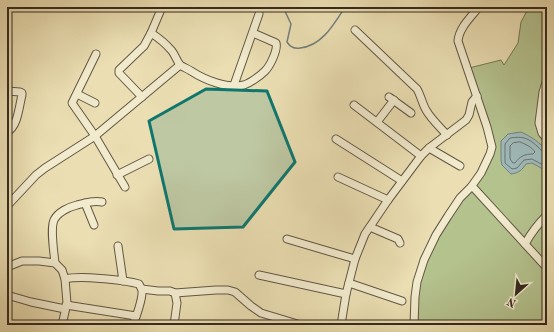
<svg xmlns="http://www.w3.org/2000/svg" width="554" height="332" font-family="'Old Standard TT',serif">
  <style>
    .green { fill: #b4c28e; stroke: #747657 }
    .water { fill: #9eb9b9; stroke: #74807c }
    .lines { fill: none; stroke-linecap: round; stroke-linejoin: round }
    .shore { stroke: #6a726c; stroke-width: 1 }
    .stream { stroke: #74807c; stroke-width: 1.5 }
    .minor-casing { stroke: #625744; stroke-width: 9 }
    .minor { stroke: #f1eacd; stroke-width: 7 }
    .marked { fill: #0f766e; fill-opacity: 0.2; stroke: #0f766e; stroke-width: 3; stroke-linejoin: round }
  </style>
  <rect width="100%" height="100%" fill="#eadeb2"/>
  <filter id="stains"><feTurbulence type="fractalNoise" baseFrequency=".005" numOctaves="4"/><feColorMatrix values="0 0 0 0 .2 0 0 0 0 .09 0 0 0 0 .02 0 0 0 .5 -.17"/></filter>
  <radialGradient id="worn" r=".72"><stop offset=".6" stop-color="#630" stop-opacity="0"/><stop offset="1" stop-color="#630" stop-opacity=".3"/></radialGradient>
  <path class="green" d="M529 7H547V325H416L417 295 424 266 438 235 491 155 469 68 501 60 504 65 518 43 521 22Z"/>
  <path class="water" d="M521 132C532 137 539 142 547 151V176L543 169 532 163 526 164C522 170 519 173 511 174L502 165 501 160V141L508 134Z"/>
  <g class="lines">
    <g class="shore">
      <path d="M520 142C525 144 532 147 535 152L533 154C525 154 520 156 515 163H513L510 159V146L513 143Z"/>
      <path d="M547 154C542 153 541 149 537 146 528 138 523 136 510 138L505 144V163L512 169 517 168 524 160 532 159 545 166 547 168"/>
    </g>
    <path class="stream" d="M283 7 291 24 287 42C290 47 294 49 300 48 322 46 334 24 345 7"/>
    <g class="minor-casing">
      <g id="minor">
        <path d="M355 30 417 89C421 96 422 103 426 110 431 119 440 127 447 135"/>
        <path d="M151 33C159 38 166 44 172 51 175 55 177 61 180 65 183 67 188 69 191 71 205 80 227 89 244 85 250 83 260 76 265 71 270 66 278 50 276 43L253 33"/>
        <path d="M96 54 72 103 95 136 125 187"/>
        <path d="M547 79 543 92 539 123 542 133 547 139"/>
        <path d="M234 85 259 14"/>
        <path d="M7 91 20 92 22 93V95C19 106 18 127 7 132"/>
        <path d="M77 94 95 103"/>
        <path d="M142 97 119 73V70L144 46 151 33 162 7"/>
        <path d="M389 97 411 113"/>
        <path d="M354 105 421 156"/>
        <path d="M377 122 394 100"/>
        <path d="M336 139 402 181"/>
        <path d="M429 148 460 166"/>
        <path d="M117 175 149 159"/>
        <path d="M338 177 388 200"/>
        <path d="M472 186 547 268"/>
        <path d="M85 203 94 225"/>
        <path d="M7 206 36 175 45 168 95 136 180 65"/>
        <path d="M370 227 398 239 400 243"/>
        <path d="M287 239 355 259"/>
        <path d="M525 244C531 233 538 224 547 215"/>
        <path d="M118 246 123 281"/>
        <path d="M55 263C54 252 50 229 54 220 58 212 69 207 77 205 86 203 93 200 102 202"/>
        <path d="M7 267 22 261H39L55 263 62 270 65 279 67 303 62 325"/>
        <path d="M259 275 346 294"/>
        <path d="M65 279C79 276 93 278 107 279 118 280 128 281 139 284 140 286 141 288 142 290 143 299 136 317 133 325"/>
        <path d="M349 283 402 301"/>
        <path d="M142 289 158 291H170L175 293 177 303 174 325"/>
        <path d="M175 293 216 290H228L235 292 251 306 261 313 301 325"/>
        <path d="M7 295 31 302 65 309"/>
        <path d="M66 305 136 316"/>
        <path d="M341 325 346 294 355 259 365 234 388 200 421 156 429 148 466 120 469 115 472 102 477 96"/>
        <path d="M414 325 415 297 417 282 424 260 436 235 448 216 460 198 471 187 481 173 490 154 492 147 487 127 458 41C459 28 471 17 479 7"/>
      </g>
    </g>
    <use href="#minor" class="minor"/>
  </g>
  <path class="marked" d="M206 89 267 91 295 162 243 227 174 229 149 121Z"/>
  <rect width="554" height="332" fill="none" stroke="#eadeb2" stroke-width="24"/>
  <rect x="8" y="8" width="538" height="316" fill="none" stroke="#352a20" stroke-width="2"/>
  <rect x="12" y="12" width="530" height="308" fill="none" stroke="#352a20"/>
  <g transform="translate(516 294) rotate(207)" stroke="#f1eacd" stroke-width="3" paint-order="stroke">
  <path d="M0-3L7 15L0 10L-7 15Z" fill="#352a20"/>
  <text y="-6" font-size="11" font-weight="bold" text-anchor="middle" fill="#352a20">N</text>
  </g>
  <rect width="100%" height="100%" filter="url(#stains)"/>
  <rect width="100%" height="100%" fill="url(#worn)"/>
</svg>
